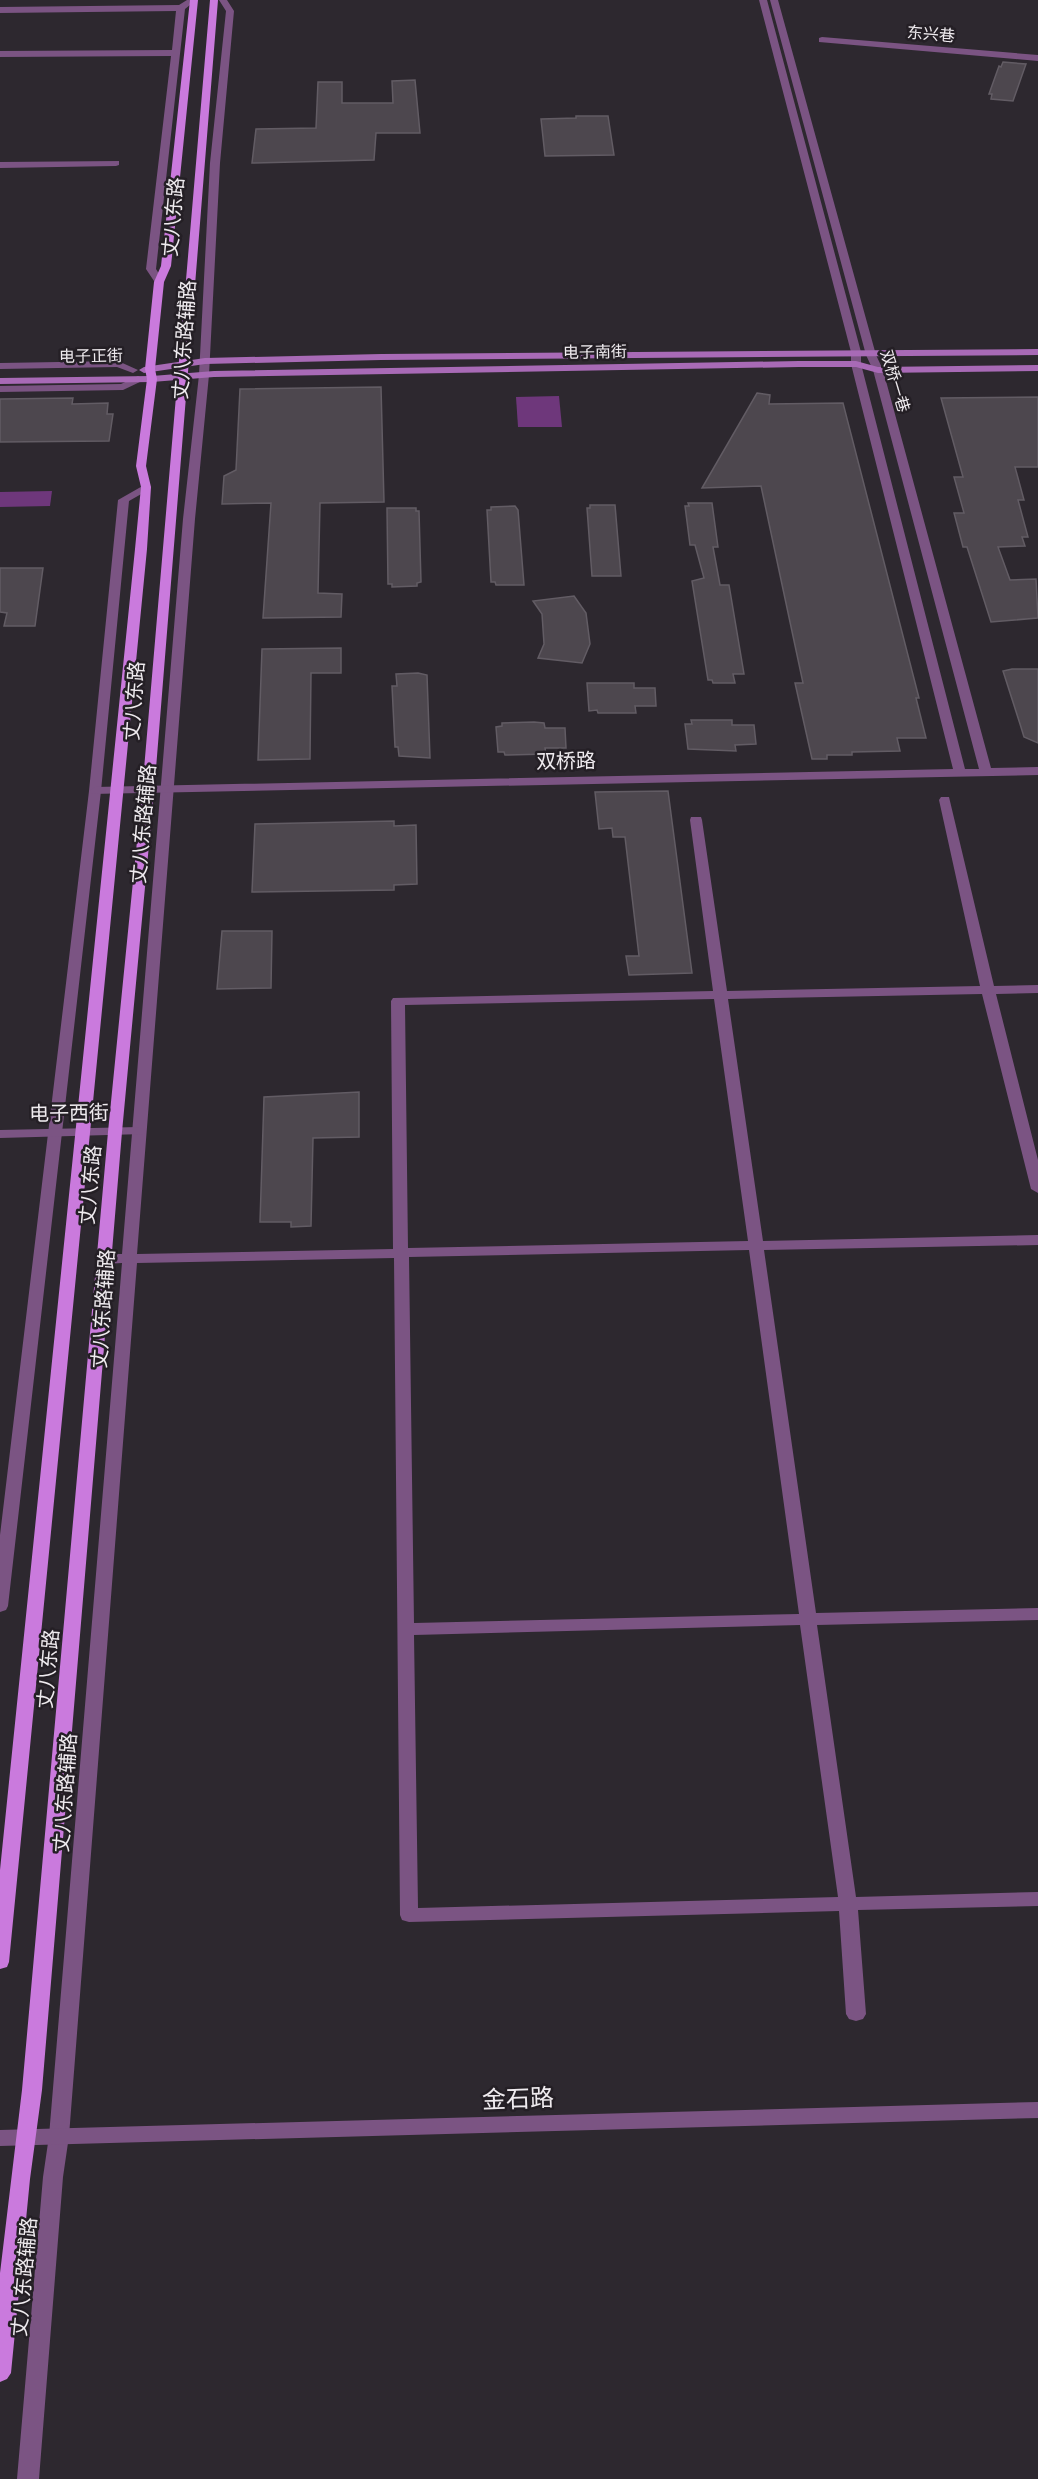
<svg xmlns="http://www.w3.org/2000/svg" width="1038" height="2479" font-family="'Roboto Condensed','Noto Sans SC',sans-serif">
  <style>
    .green { fill: #6e377b }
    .building { fill: #4d474e; stroke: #625c64; stroke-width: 1.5 }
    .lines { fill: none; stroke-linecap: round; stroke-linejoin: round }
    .minor { fill: #7b5483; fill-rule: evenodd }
    .tertiary { fill: #7b5483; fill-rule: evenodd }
    .secondary { fill: #a86ab6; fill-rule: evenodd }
    .primary { fill: #ca7add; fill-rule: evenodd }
    .labels { text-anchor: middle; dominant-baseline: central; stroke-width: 5; stroke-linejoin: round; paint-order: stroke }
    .far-street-label { font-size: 16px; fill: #efebef; stroke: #241f25 }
    .street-label { font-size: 20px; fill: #efebef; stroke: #241f25 }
    .near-street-label { font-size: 24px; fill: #efebef; stroke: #241f25 }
  </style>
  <rect width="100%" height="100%" fill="#2d282f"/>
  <g class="green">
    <path d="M559 396 562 427H518L516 397Z"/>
    <path d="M52 491 50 506 0 507V492Z"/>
  </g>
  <g class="building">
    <path d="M1003 62 1026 64 1013 101 991 99 992 94H989L999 66 1001 67Z"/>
    <path d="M415 80 420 133H376L374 160 252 163 256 129 316 128 318 82H342V103H393L392 81Z"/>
    <path d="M576 116H608L614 155 545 156 541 119 576 118Z"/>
    <path d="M381 387 384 502 320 503 318 593 342 594 341 617 263 618 271 503 222 504 224 476 236 470 240 389Z"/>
    <path d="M757 393 770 395 769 404 843 403 919 698H916L926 738H897L900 751 852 752V755H827V759H812L795 683H803L761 486 702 488Z"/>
    <path d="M1038 397V467H1015L1024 500H1018L1028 537H1022L1025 546 998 547 1010 580 1036 579 1038 618 991 622 967 547H963L954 513H964L954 477H963L941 398Z"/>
    <path d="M73 398 72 404 108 403 107 414H113L109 441 0 442V399Z"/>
    <path d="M688 503H712L718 547H713L720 585H729L744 674H733L735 683H713L712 680H708L692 581 704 578 695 545H690L685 506H689Z"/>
    <path d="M590 505H615L621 576H592L587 508H590Z"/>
    <path d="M515 506 518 510 524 585H496L495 582H491L487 510H491V507Z"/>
    <path d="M387 508H416V511H419L421 582 417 583V586L392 587V584H388Z"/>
    <path d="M0 568H43L35 626H4L7 613 0 612Z"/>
    <path d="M574 596 586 613 590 644 582 663 538 658 544 644 542 614 533 601Z"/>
    <path d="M341 648V673H311L310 759 258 760 262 649Z"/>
    <path d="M1012 669H1038V743L1024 737 1020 724 1003 671Z"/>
    <path d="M418 673 427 675 430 758 399 756 398 747H395L392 686H397L396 674Z"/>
    <path d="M587 683H634V688H655L656 706H635L636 713H598L597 710 589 711Z"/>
    <path d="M691 720H732V725H754L756 744 735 745 736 751 688 749 685 724H692Z"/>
    <path d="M534 722 544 723 545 728H565L566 748H545L546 754 505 755 504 752H498L496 727 502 726V723Z"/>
    <path d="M668 791 692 973 629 975 626 956H639L625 837H613L612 828 599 829 595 792Z"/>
    <path d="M394 821V826L416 825 417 884 394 885V890L252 892 255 824Z"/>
    <path d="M222 931H272L271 988 217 989Z"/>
    <path d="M359 1092V1137L313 1138 311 1226 291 1227V1222H260L264 1097Z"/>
  </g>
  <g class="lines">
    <g class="minor">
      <path d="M187 0H196L185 9 156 269 164 282 159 285 156 284 146 269 171 56 0 57V51L172 50 176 11 0 13V7L179 5Z"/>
      <path d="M219 0H227L234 11 220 163 209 375 195 519 137 1254 393 1249 391 1001 393 998 713 991 690 820 691 817H701L702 820 727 991 980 986 939 800 941 797H949L994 986 1038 985V993L996 994 1038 1160V1193L1031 1189 982 994 728 999 763 1241 1038 1235V1245L764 1250 816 1613 1038 1608V1620L817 1625 856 1897 1038 1892V1906L858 1910 866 2014 863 2019 856 2021 849 2019 846 2014 839 1911 409 1922 402 1920 400 1915 394 1258 137 1263 69 2136 63 2177 39 2479H17L43 2177 49 2136 122 1263 105 1264 97 1259 105 1254H122L183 519 199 375 210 163 226 11ZM714 999 748 1241 408 1248 405 1005ZM749 1250 799 1614 414 1623 409 1257ZM800 1625 838 1897 418 1908 414 1635Z"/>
      <path d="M822 37 1038 55V61L819 42V38Z"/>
      <path d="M119 161V165L116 166 0 168V162Z"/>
      <path d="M118 361 138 370 133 373 117 367 0 369V363Z"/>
      <path d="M138 376 143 379 142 381 123 390 0 392V386L121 384Z"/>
      <path d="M146 484 151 487 150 489 129 501 101 791 8 1606 6 1610 0 1612V1535L89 791 118 500Z"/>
    </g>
    <g class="tertiary">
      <path d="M759 0H767L861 352V364L965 769H979L873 370 866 355 770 0H778L876 355 883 370 991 768 1038 767V775L91 794 89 791 95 787 953 769 851 364V352Z"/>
      <path d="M139 1127 146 1131 144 1134 0 1138V1130Z"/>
      <path d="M1038 2102V2118L0 2146V2130Z"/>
    </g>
    <g class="secondary">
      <path d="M1038 349V355L381 360 205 364 144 373 139 370 144 367 205 358 381 354Z"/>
      <path d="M799 361H856L878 367 1038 365V371L878 373 856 367H799L214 377 152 382 0 384V378L152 376 214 371Z"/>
    </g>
    <g class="primary">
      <path d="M190 0H198L171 266 164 282 155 369 157 379 146 466 151 487 147 549 9 1962 7 1967 0 1969V1870L135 549 141 487 136 466 147 379 145 369 154 282 161 266Z"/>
      <path d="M210 0H218L155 781 122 1132 42 2090 30 2179 11 2373 7 2379 0 2382V2273L22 2090 108 1132 143 781Z"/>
    </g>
  </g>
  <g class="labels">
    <g class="far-street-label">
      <text transform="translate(931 34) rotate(5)">东兴巷</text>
      <text transform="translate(595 352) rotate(-1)">电子南街</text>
      <text transform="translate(91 356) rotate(-1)">电子正街</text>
      <text transform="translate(895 381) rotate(73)">双桥一巷</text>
    </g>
    <g class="street-label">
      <text transform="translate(173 217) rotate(-85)">丈八东路</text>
      <text transform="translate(184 340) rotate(-86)">丈八东路辅路</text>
      <text transform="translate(134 701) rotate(-86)">丈八东路</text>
      <text transform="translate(566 761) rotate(-1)">双桥路</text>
      <text transform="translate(143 824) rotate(-85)">丈八东路辅路</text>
      <text transform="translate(69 1113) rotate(-1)">电子西街</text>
      <text transform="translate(90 1185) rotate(-85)">丈八东路</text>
      <text transform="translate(103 1309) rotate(-86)">丈八东路辅路</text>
      <text transform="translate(48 1669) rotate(-85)">丈八东路</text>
      <text transform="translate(65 1793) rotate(-86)">丈八东路辅路</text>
      <text transform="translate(24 2277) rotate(-85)">丈八东路辅路</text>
    </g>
    <g class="near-street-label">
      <text transform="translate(518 2099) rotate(-2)">金石路</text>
    </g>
  </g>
</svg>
